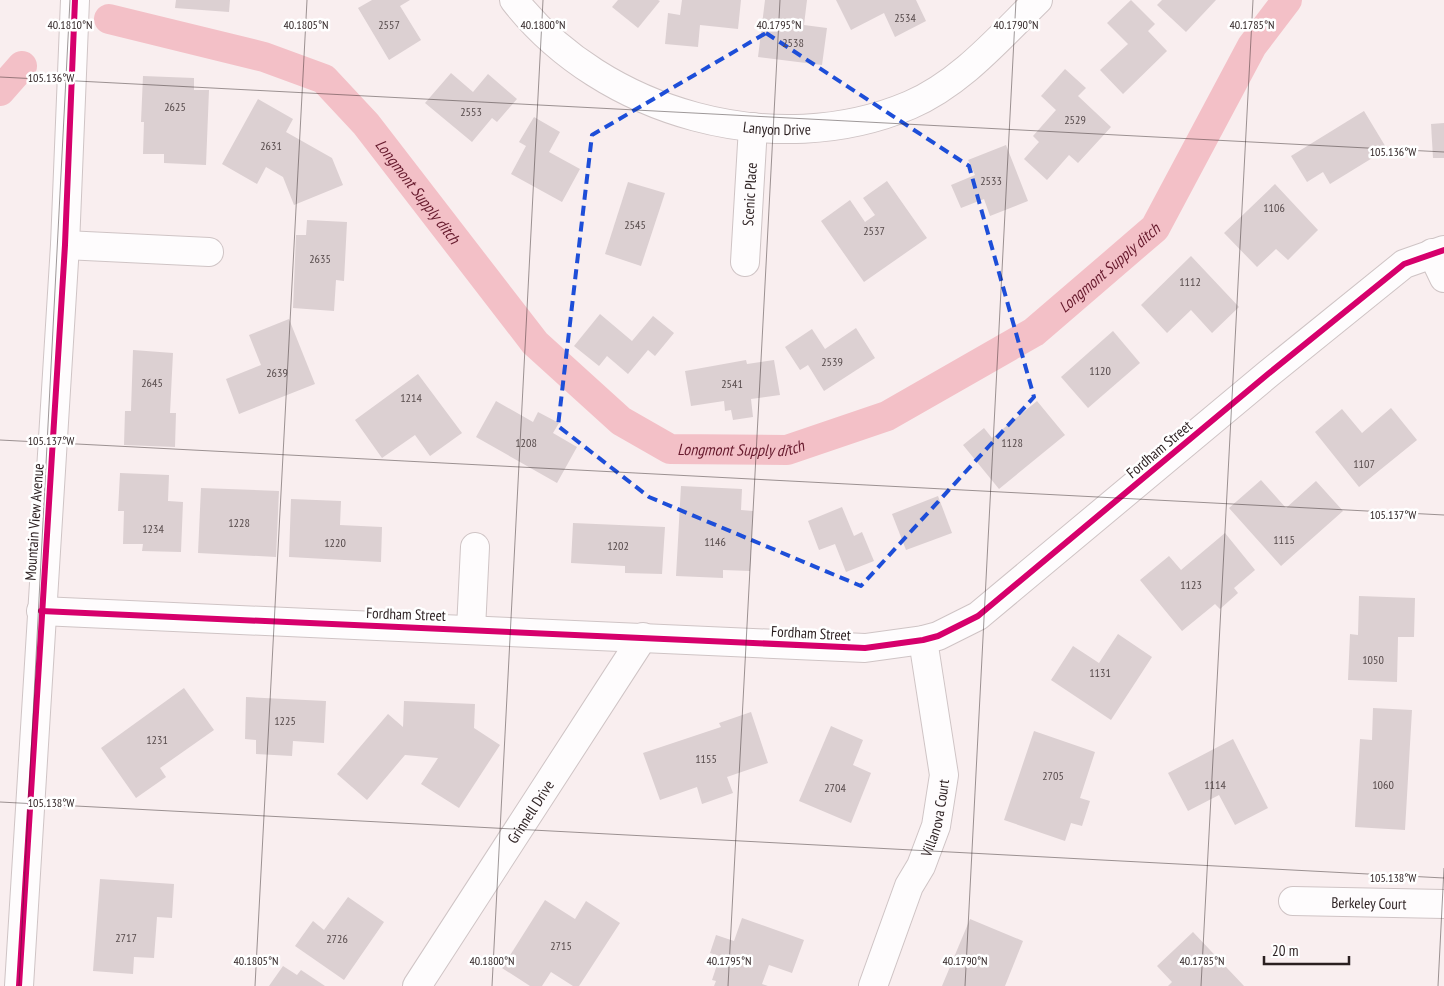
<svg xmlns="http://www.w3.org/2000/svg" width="1444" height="986" font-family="'PT Sans Narrow',sans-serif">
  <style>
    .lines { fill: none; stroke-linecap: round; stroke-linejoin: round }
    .canal { stroke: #f3c0c7; stroke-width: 30 }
    .building { fill: #dcd0d2 }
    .minor-casing { stroke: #cfc4c5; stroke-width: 30 }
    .tertiary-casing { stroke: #cfc4c5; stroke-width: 30 }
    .minor { stroke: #fefcfd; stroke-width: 28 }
    .tertiary { stroke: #fefcfd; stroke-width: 28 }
    .cycleway-casing { stroke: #fff; stroke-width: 9 }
    .cycleway { stroke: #d6006c; stroke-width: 6 }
    .marked { fill: none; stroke: #1d4ed8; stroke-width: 4; stroke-dasharray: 10 6; stroke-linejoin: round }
    .ticks { fill: none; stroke: #2b1f20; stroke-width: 1; stroke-opacity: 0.45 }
    .labels { text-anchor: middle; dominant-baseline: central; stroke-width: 5; stroke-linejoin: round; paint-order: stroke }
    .number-label { font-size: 12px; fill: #574b4c }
    .street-label { font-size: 15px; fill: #2b1f20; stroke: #fff }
    .water-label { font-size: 16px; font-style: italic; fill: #671a2d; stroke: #fff }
    .ticks-label { font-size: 12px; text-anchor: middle; fill: #2b1f20; stroke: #fff; stroke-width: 5; stroke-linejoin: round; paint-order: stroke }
  </style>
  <rect width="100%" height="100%" fill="#f9eeef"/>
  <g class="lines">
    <g class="canal">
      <path id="s1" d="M109 19 264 57 324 79 366 124 535 343 621 421 670 449 787 450 887 416 1034 332 1155 228 1252 46 1287 0"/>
      <path d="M0 91 22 66"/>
    </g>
  </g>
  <g class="building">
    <path d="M176 0H230L229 12 175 8Z"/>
    <path d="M372 0H410L400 6 421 40 389 60 358 8Z"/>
    <path d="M618 0H658L660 1 638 28 612 7Z"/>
    <path d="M682 0H741L738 29 700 25 698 47 665 44 668 13 680 15Z"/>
    <path d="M765 0H807L804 25 827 28 822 65 758 57Z"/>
    <path d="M836 0H916L926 21 895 37 884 13 851 30Z"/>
    <path d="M1131 0 1155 24 1148 31 1167 51 1123 94 1100 70 1128 44 1107 23Z"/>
    <path d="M1162 0H1216L1186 32 1157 5Z"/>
    <path d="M1065 69 1086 88 1078 96 1111 127 1078 163 1069 155 1047 180 1024 159 1039 142 1033 136 1056 110 1041 96Z"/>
    <path d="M451 73 473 92 488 74 517 99 497 122 492 118 472 142 425 103Z"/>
    <path d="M143 76 194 78V90H209L206 165 164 163V154H143L144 122H141Z"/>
    <path d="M258 99 293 119 286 132 332 158 343 185 294 205 283 177 266 167 257 184 222 164Z"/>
    <path d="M1364 111 1387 149 1330 184 1323 172 1307 182 1291 156Z"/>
    <path d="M534 117 560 132 549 152 580 169 562 202 511 174 526 146 519 142Z"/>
    <path d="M1444 123V158H1433L1431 124Z"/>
    <path d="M1006 145 1028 201 990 216 984 199 961 208 951 185 975 175 968 160Z"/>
    <path d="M887 181 927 238 864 282 821 221 850 200 865 222 875 215 863 198Z"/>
    <path d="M628 182 665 193 641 266 605 254Z"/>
    <path d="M1275 184 1318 230 1288 260 1276 249 1257 267 1224 233Z"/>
    <path d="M307 220 347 222 344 281 336 280 334 311 293 308 296 235H306Z"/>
    <path d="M1191 256 1239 307 1212 333 1191 310 1167 333 1141 305Z"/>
    <path d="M600 314 632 341 653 316 674 333 655 356 648 350 628 374 607 356 599 366 574 346Z"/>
    <path d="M289 319 315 384 239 414 226 379 261 365 249 335Z"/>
    <path d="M856 328 875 358 824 391 808 365 800 370 785 347 812 329 825 349Z"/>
    <path d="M1113 331 1140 363 1088 408 1061 377Z"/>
    <path d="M133 350 173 353 170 413H176L175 447 124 445 125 411H131Z"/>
    <path d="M746 360 747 364 774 360 780 395 751 399 753 417 733 420 731 410 725 411 724 401 691 406 685 371Z"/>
    <path d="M418 374 462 433 430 456 415 435 382 458 355 420Z"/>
    <path d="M496 401 533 422 538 412 559 423 553 433 577 447 557 483 476 437Z"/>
    <path d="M1037 401 1065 435 999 489 963 445 984 428 992 438Z"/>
    <path d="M1391 408 1417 440 1359 487 1315 432 1342 409 1362 433Z"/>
    <path d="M120 473 169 475 168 501 183 502 181 552 142 551 143 544H123L124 511H118Z"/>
    <path d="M1261 480 1286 508 1316 481 1343 511 1281 566 1229 508Z"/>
    <path d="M681 486 742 489 741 510 753 511 750 571 723 570V578L676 576Z"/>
    <path d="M201 488 279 491 276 557 198 553Z"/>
    <path d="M938 496 952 533 906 550 892 514Z"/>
    <path d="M291 499 341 501 340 525 382 527 381 562 289 557Z"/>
    <path d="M842 507 854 536 862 532 874 561 846 572 835 544 819 550 808 521Z"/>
    <path d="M573 523 665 527 662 574 625 573V566L571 563Z"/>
    <path d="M1225 533 1255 570 1234 588 1238 593 1220 609 1215 604 1182 631 1140 580 1169 556 1181 570Z"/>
    <path d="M1359 596 1415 598 1414 637H1398L1397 682 1348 680 1350 634 1358 635Z"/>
    <path d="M1118 634 1152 657 1111 720 1051 680 1073 646 1099 663Z"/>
    <path d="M184 688 214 730 160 768 166 777 136 798 101 748Z"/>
    <path d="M246 697 326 701 324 743 293 741 292 756 256 754V740L245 739Z"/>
    <path d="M404 701 475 704 474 728 500 745 459 808 421 784 438 758 405 755 367 800 337 774 388 714 403 727Z"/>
    <path d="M1373 708 1412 710 1405 830 1355 827 1360 739 1372 740Z"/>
    <path d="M751 712 768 763 727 777 733 793 702 804 697 787 660 800 643 753 721 727 719 723Z"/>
    <path d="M831 726 863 740 853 765 871 773 851 823 799 801Z"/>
    <path d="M1034 731 1095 752 1080 798 1090 801 1082 826 1071 823 1065 841 1004 820Z"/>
    <path d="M1233 739 1268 808 1235 825 1219 795 1188 811 1168 773Z"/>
    <path d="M100 879 174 884 172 918 157 917 154 958 134 957 133 974 93 971Z"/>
    <path d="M348 897 384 922 344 980 295 946 313 921 324 930Z"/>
    <path d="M545 900 575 919 586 901 620 923 579 986H573L551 972 542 986H530L502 968Z"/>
    <path d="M742 918 804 940 792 973 769 965 762 984 768 986H714L716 981 712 980 720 956 710 953 716 935 734 941Z"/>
    <path d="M970 919 1023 941 1005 986H942Z"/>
    <path d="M1193 932 1244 986H1168L1172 982 1157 966Z"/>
    <path d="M283 966 297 975 301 970 325 986H269Z"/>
  </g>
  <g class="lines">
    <g class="minor-casing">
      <g id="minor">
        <path id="s2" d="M514 0C603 114 776 162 910 105 961 83 999 38 1038 0"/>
        <path d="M65 245 209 252"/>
        <path d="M1432 253 1444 278"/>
        <path id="s3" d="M745 262 753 127"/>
        <path d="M41 611 865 648 923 640 938 636 978 616 1268 374 1404 264 1444 250"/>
        <path d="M471 629 475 547"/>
        <path id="s4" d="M1293 901 1444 904"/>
        <path id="s5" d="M417 986 643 637"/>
        <path id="s6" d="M873 986 909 886 921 866 936 826 944 775 923 640"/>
      </g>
    </g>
    <g class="tertiary-casing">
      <path id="tertiary" d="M19 986 65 245 75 0"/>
    </g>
    <use href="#minor" class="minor"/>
    <use href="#tertiary" class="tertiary"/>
    <g class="cycleway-casing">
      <g id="cycleway">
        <path d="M41 611 865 648 923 640 938 636 978 616 1268 374 1404 264 1444 250"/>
        <path d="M19 986 65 245 75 0"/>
      </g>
    </g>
    <use href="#cycleway" class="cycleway"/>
  </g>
  <path class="marked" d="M766 33 969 166 1034 397 861 586 649 497 558 426 592 135Z"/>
  <path class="ticks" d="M0 77 1444 152M0 440 1444 515M0 802 1444 878M19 986 70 0M255 986 307 0M492 986 543 0M728 986 780 0M965 986 1016 0M1201 986 1253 0M1438 986 1444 868"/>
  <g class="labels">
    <g class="number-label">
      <text x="905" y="17">2534</text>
      <text x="389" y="24">2557</text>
      <text x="793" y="42">2538</text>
      <text x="175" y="106">2625</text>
      <text x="471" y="111">2553</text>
      <text x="1075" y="119">2529</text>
      <text x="271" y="145">2631</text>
      <text x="991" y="180">2533</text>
      <text x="1274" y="207">1106</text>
      <text x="635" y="224">2545</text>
      <text x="874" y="230">2537</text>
      <text x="320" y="258">2635</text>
      <text x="1190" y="281">1112</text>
      <text x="832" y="361">2539</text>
      <text x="1100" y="370">1120</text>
      <text x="277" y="372">2639</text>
      <text x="152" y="382">2645</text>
      <text x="732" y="383">2541</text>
      <text x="411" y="397">1214</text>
      <text x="526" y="442">1208</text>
      <text x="1012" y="442">1128</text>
      <text x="1364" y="463">1107</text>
      <text x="239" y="522">1228</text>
      <text x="153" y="528">1234</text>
      <text x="1284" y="539">1115</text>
      <text x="715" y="541">1146</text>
      <text x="335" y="542">1220</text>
      <text x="618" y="545">1202</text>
      <text x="1191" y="584">1123</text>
      <text x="1373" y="659">1050</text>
      <text x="1100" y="672">1131</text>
      <text x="285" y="720">1225</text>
      <text x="157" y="739">1231</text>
      <text x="706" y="758">1155</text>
      <text x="1053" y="775">2705</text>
      <text x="1215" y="784">1114</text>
      <text x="1383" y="784">1060</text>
      <text x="835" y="787">2704</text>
      <text x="126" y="937">2717</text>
      <text x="337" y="938">2726</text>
      <text x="561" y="945">2715</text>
    </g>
    <g class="street-label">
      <text stroke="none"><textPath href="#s2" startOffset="302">Lanyon Drive</textPath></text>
      <text stroke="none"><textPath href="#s3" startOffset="68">Scenic Place</textPath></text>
      <text transform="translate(1159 449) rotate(-40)">Fordham Street</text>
      <text transform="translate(34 522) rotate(-86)">Mountain View Avenue</text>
      <text transform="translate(406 614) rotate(2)">Fordham Street</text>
      <text transform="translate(811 633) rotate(3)">Fordham Street</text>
      <text stroke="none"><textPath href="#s5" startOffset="208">Grinnell Drive</textPath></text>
      <text stroke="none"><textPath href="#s6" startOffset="180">Villanova Court</textPath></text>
      <text stroke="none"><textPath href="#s4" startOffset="76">Berkeley Court</textPath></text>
    </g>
    <g class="water-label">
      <text stroke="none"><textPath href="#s1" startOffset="370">Longmont Supply ditch</textPath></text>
      <text stroke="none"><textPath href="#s1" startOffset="1225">Longmont Supply ditch</textPath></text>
      <text stroke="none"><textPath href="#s1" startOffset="805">Longmont Supply ditch</textPath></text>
    </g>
  </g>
  <g class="ticks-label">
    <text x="70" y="29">40.1810°N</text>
    <text x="306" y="29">40.1805°N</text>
    <text x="543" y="29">40.1800°N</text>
    <text x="779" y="29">40.1795°N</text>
    <text x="1016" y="29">40.1790°N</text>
    <text x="1252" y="29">40.1785°N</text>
    <text x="51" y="82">105.136°W</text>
    <text x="1393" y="156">105.136°W</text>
    <text x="51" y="445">105.137°W</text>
    <text x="1393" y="519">105.137°W</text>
    <text x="51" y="807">105.138°W</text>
    <text x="1393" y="882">105.138°W</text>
    <text x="256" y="965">40.1805°N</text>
    <text x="492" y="965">40.1800°N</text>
    <text x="729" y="965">40.1795°N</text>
    <text x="965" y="965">40.1790°N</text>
    <text x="1202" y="965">40.1785°N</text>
  </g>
  <path d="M1264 956v8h85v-8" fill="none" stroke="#2b1f20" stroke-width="2.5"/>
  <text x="1272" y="956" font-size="15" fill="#2b1f20" stroke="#ffffff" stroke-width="4" paint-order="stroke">20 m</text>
</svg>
